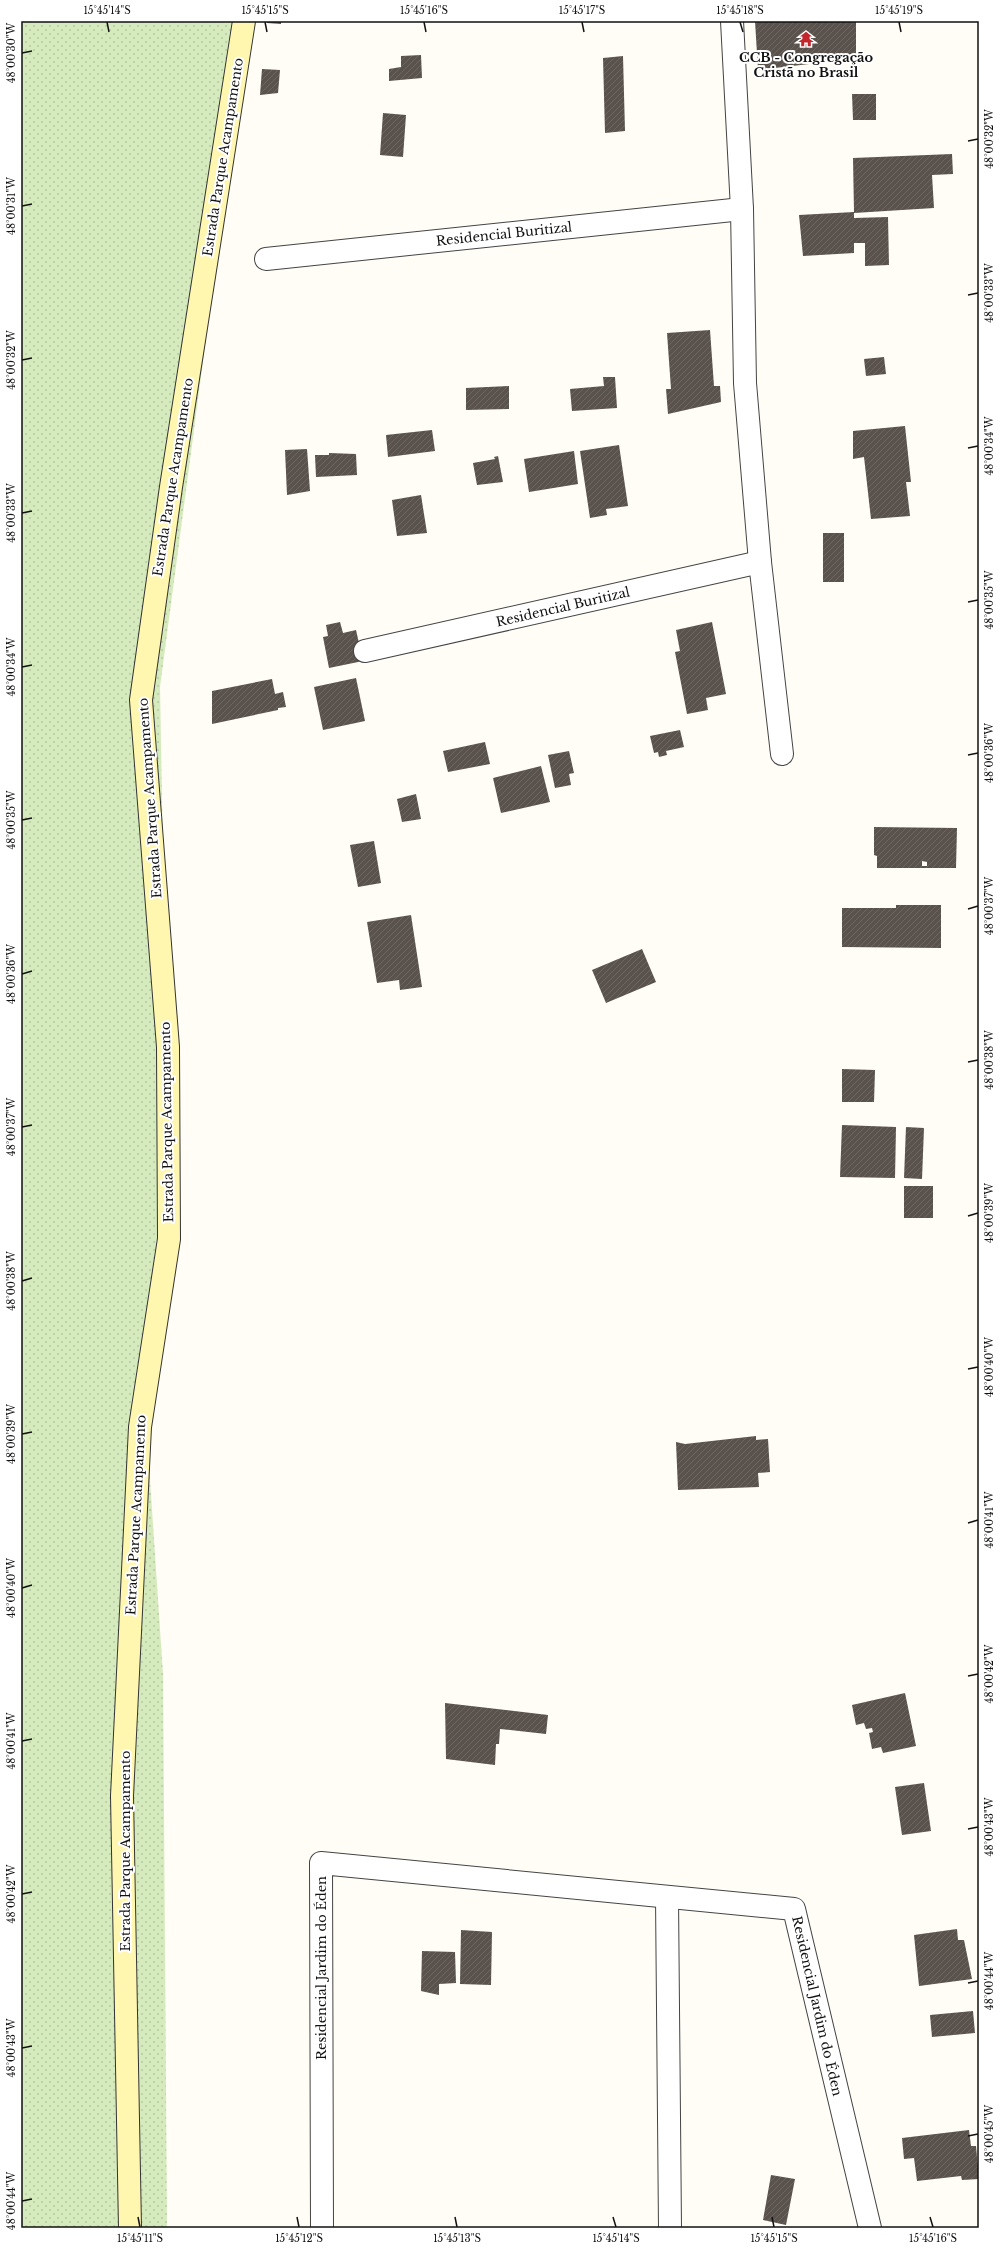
<svg xmlns="http://www.w3.org/2000/svg" width="1000" height="2249" font-family="'Libre Baskerville',serif">
  <style>
    .grass { fill: url(#grass-dots) }
    .building { fill: url(#building-hatch); fill-rule: evenodd }
    .lines { fill: none; stroke-linecap: round; stroke-linejoin: round }
    .street-casing { stroke: #444; stroke-width: 24 }
    .secondary-casing { stroke: #333; stroke-width: 24 }
    .street { stroke: #fff; stroke-width: 22 }
    .secondary { stroke: #fff6b0; stroke-width: 22 }
    .ticks { fill: none; stroke: #111; stroke-width: 1.5 }
    .labels { text-anchor: middle; dominant-baseline: central; stroke-width: 4; stroke-linejoin: round; paint-order: stroke }
    .poi-label { font-size: 13px; font-weight: bold; fill: #111; stroke: #fff }
    .street-label { font-size: 13px; fill: #111; stroke: #fff }
    .neatline { fill: none; stroke: #111; stroke-width: 1.5 }
    .ticks-label { font-size: 10px; text-anchor: middle; fill: #111 }
  </style>
  <defs>
    <pattern id="grass-dots" width="8" height="8" patternUnits="userSpaceOnUse"><rect width="8" height="8" fill="#d5ebbd"/><path d="M2 2h.1M6 6h.1" fill="none" stroke="#b6c8a1" stroke-width="1.8" stroke-linecap="round"/></pattern>
    <pattern id="building-hatch" width="6" height="6" patternUnits="userSpaceOnUse"><rect width="6" height="6" fill="#5a524d"/><path d="M-1 1l2-2M0 6l6-6M5 7l2-2" fill="none" stroke="#6d6662"/></pattern>
  </defs>
  <rect width="100%" height="100%" fill="#fffdf5"/>
  <path class="grass" d="M21 21H248L160 687 164 912 178 1249 147 1435 163 1674 167 2228H21Z"/>
  <g class="building">
    <path d="M267 21H281V24L267 23Z"/>
    <path d="M755 21H856V56L852 57V59L758 70Z"/>
    <path d="M421 55 422 78 389 81V69L401 67V56Z"/>
    <path d="M623 56 625 131 605 133 603 58Z"/>
    <path d="M262 69 280 70 278 93 260 95Z"/>
    <path d="M852 94H876V120H853Z"/>
    <path d="M383 113 406 115 403 157 380 155Z"/>
    <path d="M952 154 953 174 932 175 934 208 854 213V218L888 217 889 265 865 266V243H854V253L803 256 799 215 854 212 853 158Z"/>
    <path d="M710 330 714 386H720L721 402 668 414 666 389H671L667 333Z"/>
    <path d="M884 357 886 374 866 376 864 359Z"/>
    <path d="M603 377H615L617 408 572 411 570 389 604 386Z"/>
    <path d="M509 386V409L466 410V388Z"/>
    <path d="M905 426 911 482H906L910 516 871 519 864 457 853 459V431Z"/>
    <path d="M432 430 435 451 388 457 386 435Z"/>
    <path d="M619 445 628 506 606 509 607 515 590 518 580 451Z"/>
    <path d="M307 449 310 491 287 495 285 450Z"/>
    <path d="M574 451 578 484 529 492 524 459Z"/>
    <path d="M329 453 356 454 357 475 316 477 315 455H329Z"/>
    <path d="M498 456 503 482 477 485 473 463 495 459 494 457Z"/>
    <path d="M421 495 427 533 397 536 392 500Z"/>
    <rect x="823" y="533" width="21" height="49"/>
    <path d="M340 622 343 633 356 630 363 661 329 668 323 637 328 636 326 625Z"/>
    <path d="M712 622 726 694 706 698 708 710 687 714 675 652 680 651 676 630Z"/>
    <path d="M356 678 365 721 323 730 314 687Z"/>
    <path d="M272 679 275 694 283 692 286 707 278 708V710L212 724V691Z"/>
    <path d="M680 730 684 747 666 751 667 755 659 757 658 752 654 753 650 736Z"/>
    <path d="M485 742 490 764 448 772 443 751Z"/>
    <path d="M569 751 574 773 569 774 571 785 555 788 548 755Z"/>
    <path d="M541 766 550 802 501 813 493 778Z"/>
    <path d="M416 794 421 819 402 822 397 799Z"/>
    <path d="M874 827 957 828 956 868H877V856L874 855ZM922 861 927 862V866H922Z"/>
    <path d="M374 841 381 883 358 887 350 845Z"/>
    <path d="M896 905H941V948L842 947V908H896Z"/>
    <path d="M411 915 422 987 400 990 399 980 377 983 367 922Z"/>
    <path d="M642 949 656 982 606 1003 592 970Z"/>
    <path d="M842 1069 875 1070 874 1102H842Z"/>
    <path d="M842 1125 896 1127 895 1178 840 1177Z"/>
    <path d="M906 1127 924 1128 922 1179 904 1178Z"/>
    <rect x="904" y="1186" width="29" height="32"/>
    <path d="M756 1436V1440L768 1439 770 1472 758 1473 759 1487 678 1490 676 1442 685 1444Z"/>
    <path d="M905 1693 916 1746 883 1753 881 1747 872 1749 869 1733 873 1732 872 1728 866 1729 864 1723 856 1725 852 1705Z"/>
    <path d="M445 1703 548 1715 546 1734 500 1729 499 1744H496L495 1765 446 1759Z"/>
    <path d="M924 1783 931 1831 902 1835 895 1787Z"/>
    <path d="M957 1929 958 1940H964L972 1979 919 1986 914 1935Z"/>
    <path d="M461 1930 492 1932 491 1985 460 1984Z"/>
    <path d="M422 1951 455 1952 456 1983 439 1984V1995L421 1991Z"/>
    <path d="M973 2011 975 2033 932 2037 930 2015Z"/>
    <path d="M969 2130 971 2146H976L979 2179 962 2180 961 2176 917 2181 914 2158 904 2159 902 2138Z"/>
    <path d="M771 2175 795 2179 786 2225 763 2220Z"/>
  </g>
  <g class="lines">
    <g class="street-casing">
      <g id="street">
        <path d="M732 21 742 209 745 383 760 562 782 754"/>
        <path d="M266 259 742 209"/>
        <path d="M365 651 760 562"/>
        <path d="M667 1897 670 2228"/>
        <path d="M322 2228 321 1863 794 1909 870 2228"/>
      </g>
    </g>
    <g class="secondary-casing">
      <path id="secondary" d="M130 2228 122 1796 140 1427 169 1239 168 1047 141 700 171 487 244 21"/>
    </g>
    <use href="#street" class="street"/>
    <use href="#secondary" class="secondary"/>
  </g>
  <path class="ticks" d="M107 22 109 32M265 22 267 32M424 22 426 32M582 22 584 32M740 22 743 32M899 22 901 32M22 53 32 51M968 141 978 139M22 206 32 204M968 295 978 293M22 360 32 358M968 448 978 446M22 513 32 511M968 602 978 600M22 667 32 665M968 755 978 753M22 820 32 818M968 909 978 906M22 974 32 971M968 1062 978 1060M22 1127 32 1125M968 1216 978 1213M22 1281 32 1278M968 1369 978 1367M22 1434 32 1432M968 1523 978 1520M22 1588 32 1585M968 1676 978 1674M22 1741 32 1739M968 1829 978 1827M22 1894 32 1892M968 1983 978 1981M22 2048 32 2046M968 2136 978 2134M22 2201 32 2199M138 2217 140 2227M297 2217 299 2227M455 2217 457 2227M613 2217 616 2227M772 2217 774 2227M930 2217 933 2227"/>
  <defs>
    <g id="temple-bare" transform="scale(1.2)"><path d="M0-6L5-2H3V0L6.5 2.5H4V6H1.5V3h-3V6H-4V2.5H-6.5L-3 0V-2H-5Z" fill="#c4262e" stroke="#fff" stroke-width="2.5" paint-order="stroke"/></g>
  </defs>
  <g fill-rule="evenodd">
    <use href="#temple-bare" x="806" y="39"/>
  </g>
  <g class="labels">
    <g class="poi-label">
      <text x="806" y="57">CCB - Congregação<tspan x="806" dy="15">Cristã no Brasil</tspan></text>
    </g>
    <g class="street-label">
      <text transform="translate(223 157) rotate(-81)">Estrada Parque Acampamento</text>
      <text transform="translate(504 234) rotate(-6)">Residencial Buritizal</text>
      <text transform="translate(173 477) rotate(-81)">Estrada Parque Acampamento</text>
      <text transform="translate(563 607) rotate(-13)">Residencial Buritizal</text>
      <text transform="translate(150 798) rotate(-94)">Estrada Parque Acampamento</text>
      <text transform="translate(167 1122) rotate(-91)">Estrada Parque Acampamento</text>
      <text transform="translate(136 1515) rotate(-87)">Estrada Parque Acampamento</text>
      <text transform="translate(125 1851) rotate(-90)">Estrada Parque Acampamento</text>
      <text transform="translate(321 1968) rotate(-90)">Residencial Jardim do Éden</text>
      <text transform="translate(817 2006) rotate(77)">Residencial Jardim do Éden</text>
    </g>
  </g>
  <rect width="1000" height="2249" fill="none" stroke="#ffffff" stroke-width="44"/>
  <rect x="22" y="22" width="956" height="2205" class="neatline"/>
  <g class="ticks-label">
    <text x="107" y="14">15°45'14"S</text>
    <text x="265" y="14">15°45'15"S</text>
    <text x="424" y="14">15°45'16"S</text>
    <text x="582" y="14">15°45'17"S</text>
    <text x="740" y="14">15°45'18"S</text>
    <text x="899" y="14">15°45'19"S</text>
    <text transform="translate(11 53) rotate(-90)" y="4">48°00'30"W</text>
    <text transform="translate(989 139) rotate(-90)" y="4">48°00'32"W</text>
    <text transform="translate(11 206) rotate(-90)" y="4">48°00'31"W</text>
    <text transform="translate(989 293) rotate(-90)" y="4">48°00'33"W</text>
    <text transform="translate(11 360) rotate(-90)" y="4">48°00'32"W</text>
    <text transform="translate(989 446) rotate(-90)" y="4">48°00'34"W</text>
    <text transform="translate(11 513) rotate(-90)" y="4">48°00'33"W</text>
    <text transform="translate(989 600) rotate(-90)" y="4">48°00'35"W</text>
    <text transform="translate(11 667) rotate(-90)" y="4">48°00'34"W</text>
    <text transform="translate(989 753) rotate(-90)" y="4">48°00'36"W</text>
    <text transform="translate(11 820) rotate(-90)" y="4">48°00'35"W</text>
    <text transform="translate(989 906) rotate(-90)" y="4">48°00'37"W</text>
    <text transform="translate(11 974) rotate(-90)" y="4">48°00'36"W</text>
    <text transform="translate(989 1060) rotate(-90)" y="4">48°00'38"W</text>
    <text transform="translate(11 1127) rotate(-90)" y="4">48°00'37"W</text>
    <text transform="translate(989 1213) rotate(-90)" y="4">48°00'39"W</text>
    <text transform="translate(11 1281) rotate(-90)" y="4">48°00'38"W</text>
    <text transform="translate(989 1367) rotate(-90)" y="4">48°00'40"W</text>
    <text transform="translate(11 1434) rotate(-90)" y="4">48°00'39"W</text>
    <text transform="translate(989 1520) rotate(-90)" y="4">48°00'41"W</text>
    <text transform="translate(11 1588) rotate(-90)" y="4">48°00'40"W</text>
    <text transform="translate(989 1674) rotate(-90)" y="4">48°00'42"W</text>
    <text transform="translate(11 1741) rotate(-90)" y="4">48°00'41"W</text>
    <text transform="translate(989 1827) rotate(-90)" y="4">48°00'43"W</text>
    <text transform="translate(11 1894) rotate(-90)" y="4">48°00'42"W</text>
    <text transform="translate(989 1981) rotate(-90)" y="4">48°00'44"W</text>
    <text transform="translate(11 2048) rotate(-90)" y="4">48°00'43"W</text>
    <text transform="translate(989 2134) rotate(-90)" y="4">48°00'45"W</text>
    <text transform="translate(11 2201) rotate(-90)" y="4">48°00'44"W</text>
    <text x="140" y="2242">15°45'11"S</text>
    <text x="299" y="2242">15°45'12"S</text>
    <text x="457" y="2242">15°45'13"S</text>
    <text x="616" y="2242">15°45'14"S</text>
    <text x="774" y="2242">15°45'15"S</text>
    <text x="933" y="2242">15°45'16"S</text>
  </g>
</svg>
